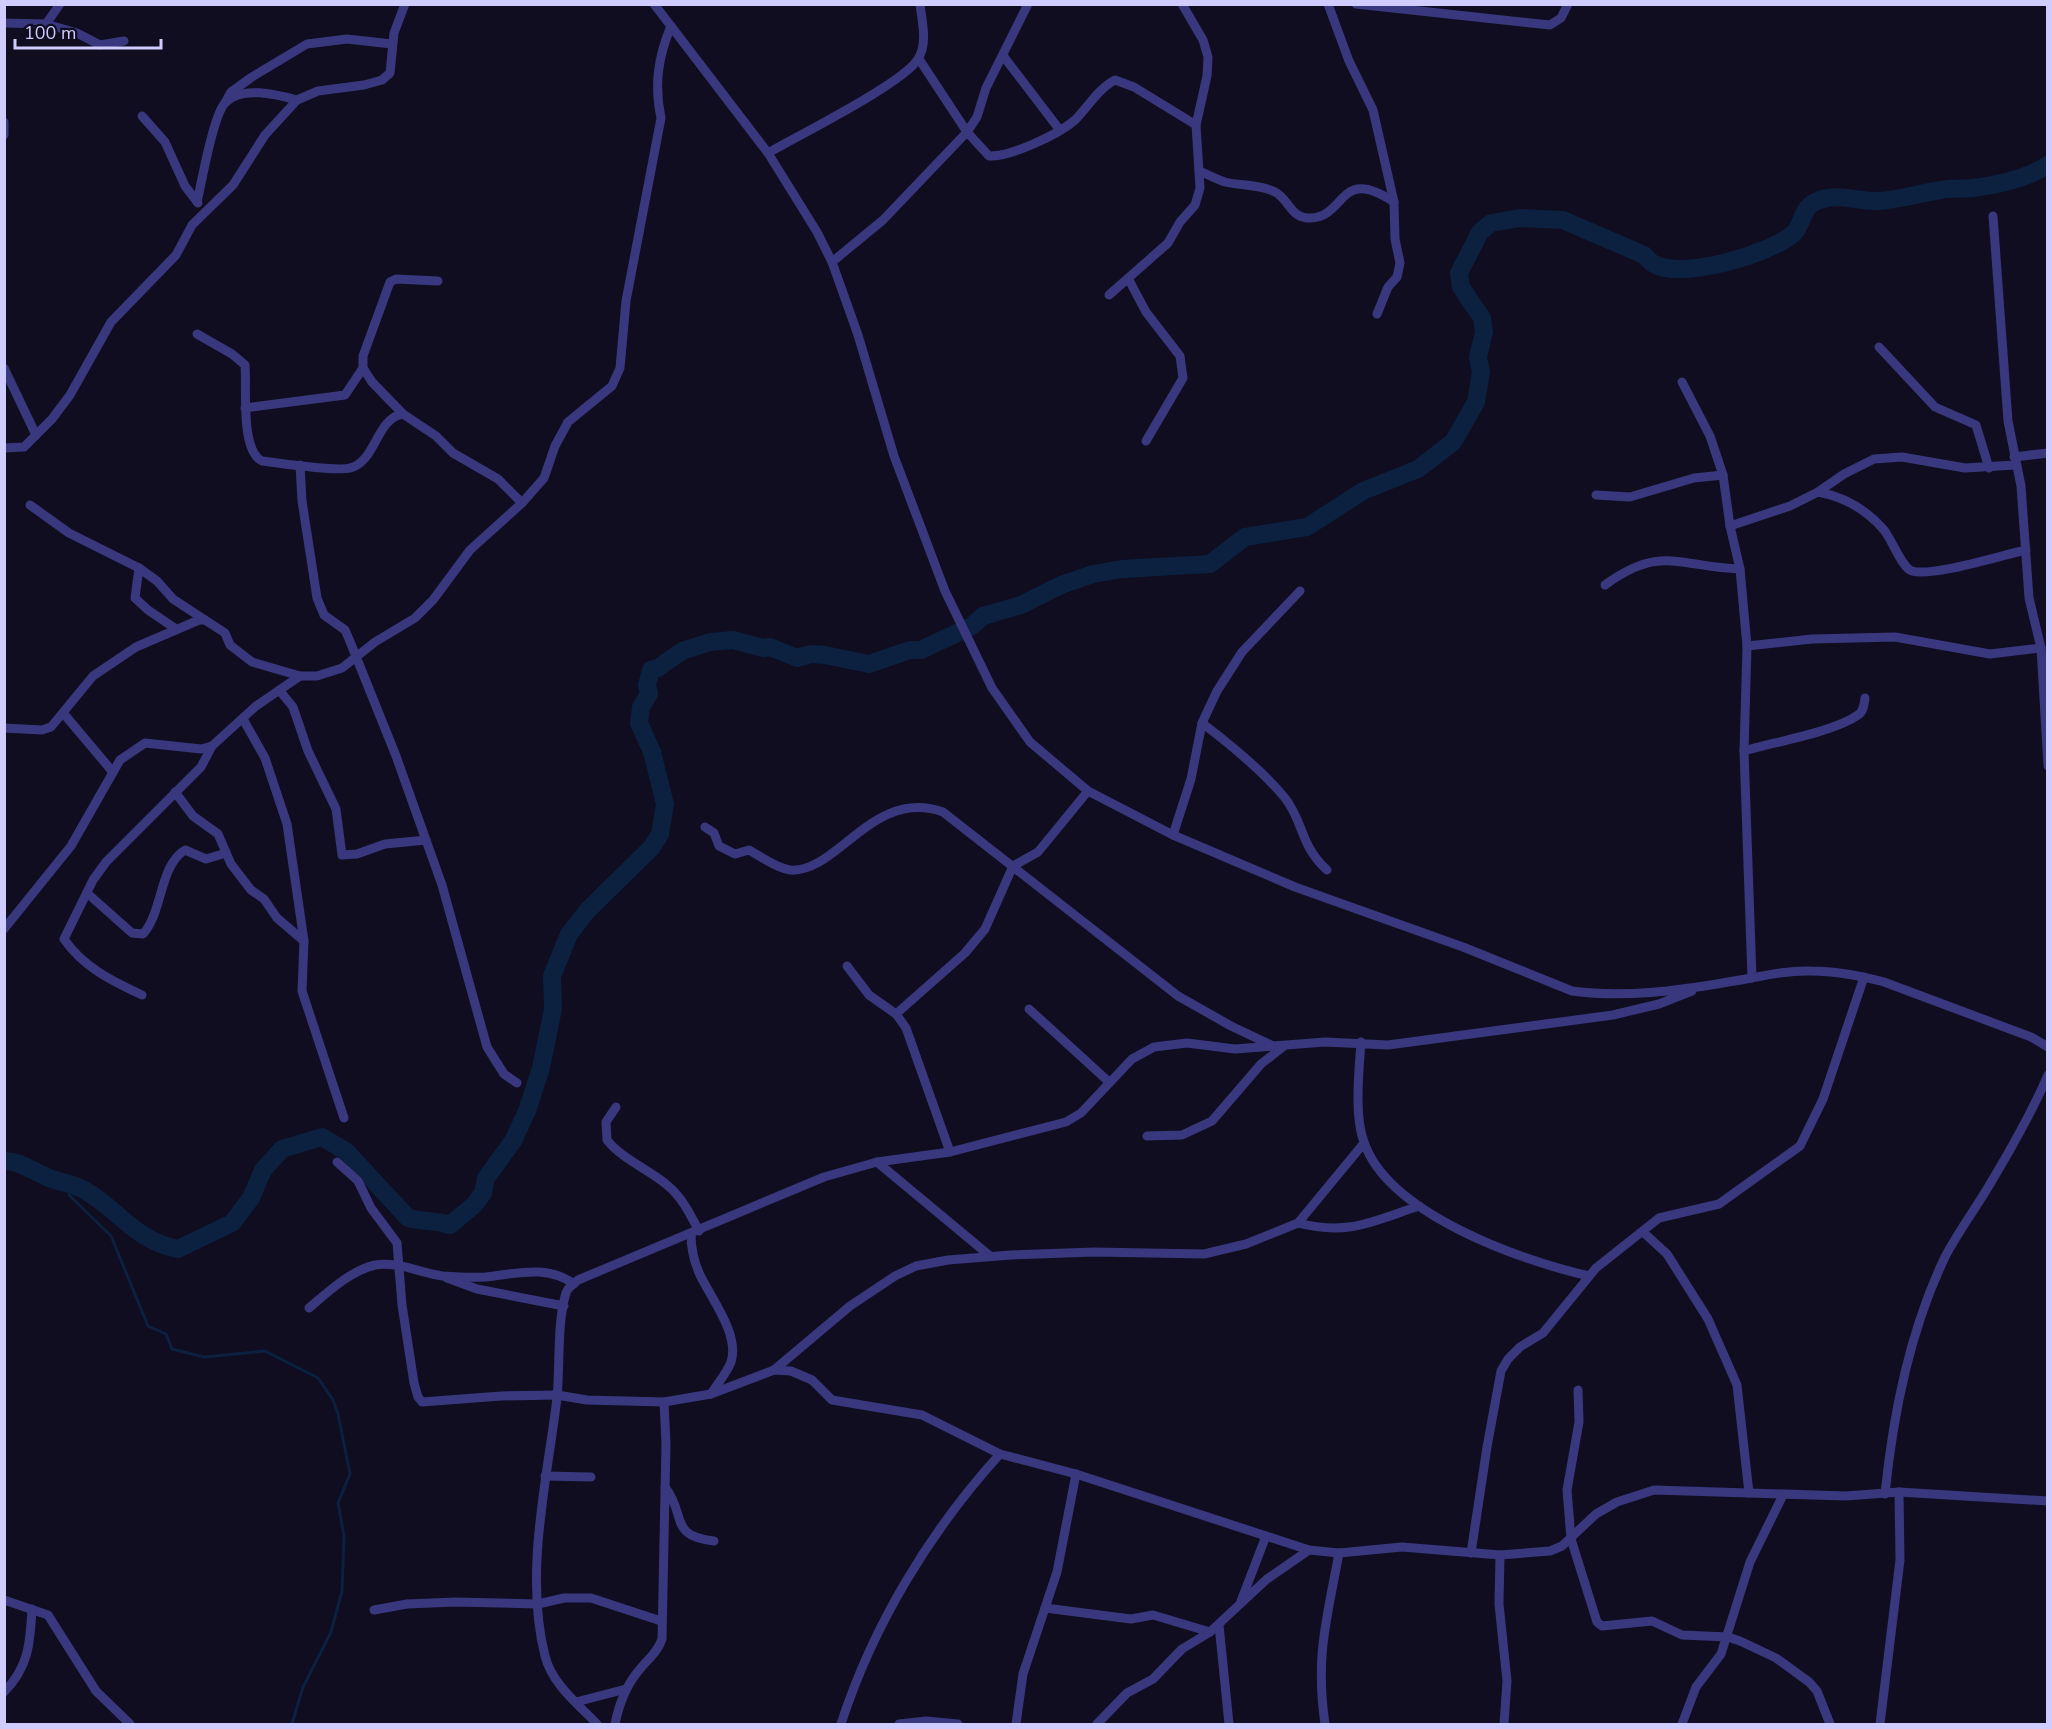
<svg xmlns="http://www.w3.org/2000/svg" width="2052" height="1729" font-family="'Nunito Sans',sans-serif">
  <style>
    .lines { fill: none; stroke-linecap: round; stroke-linejoin: round }
    .stream { stroke: #0c2040; stroke-width: 3 }
    .river { stroke: #0c2040; stroke-width: 18 }
    .minor { stroke: #39387e; stroke-width: 9 }
  </style>
  <rect width="100%" height="100%" fill="#0f0d1f"/>
  <g class="lines">
    <path class="stream" d="M69 1195 111 1236 148 1326 166 1334 172 1349 204 1357 265 1351 318 1378 333 1400 338 1414 350 1474 338 1503 344 1536 342 1591 331 1632 303 1687 292 1724"/>
    <path class="river" d="M4 1161C21 1161 32 1171 47 1177 60 1183 73 1183 86 1191 120 1211 134 1240 178 1249L232 1223 251 1198 263 1170 282 1149 322 1137 347 1152 408 1218C423 1222 436 1220 450 1225L474 1205 483 1193 486 1178 513 1141 527 1111 541 1068 553 1009 552 976 569 934 588 910 652 847 660 834 665 804 652 752 639 723 641 707 649 694 647 685 651 670 658 668 682 651 710 642 733 640 763 648 770 647 797 658 811 654 825 655 869 664 910 650H921L972 626 983 616 1021 605 1061 585 1093 574 1122 569 1210 564 1245 537 1307 527 1363 491 1418 469 1453 442 1476 402 1481 372 1478 357 1484 332 1482 318 1461 287 1459 273 1480 232 1491 223 1520 218 1563 220 1644 255C1647 258 1650 262 1654 264 1683 280 1769 254 1793 234 1805 223 1799 207 1820 200 1838 193 1859 202 1878 201 1900 200 1920 193 1941 190 1952 188 1963 189 1973 188 1997 185 2027 178 2048 165"/>
    <g class="minor">
      <path d="M654 4 768 153 817 232 832 262 858 335 894 456 945 591 992 688 1030 742 1088 791 1173 835 1295 887 1463 947 1572 991C1624 998 1677 991 1728 982 1755 978 1783 970 1811 971 1835 971 1861 976 1884 982L2031 1037 2048 1047"/>
      <path d="M1328 4 1349 61 1373 110 1394 202 1395 239 1400 263 1397 277 1388 287 1377 314"/>
      <path d="M1356 4 1550 25 1561 18 1568 4"/>
      <path d="M4 23 46 24 60 4"/>
      <path d="M46 24 77 33 100 45 124 41"/>
      <path d="M1004 57 1059 129"/>
      <path d="M919 59 967 132 989 156C1011 157 1059 134 1075 120 1087 108 1099 88 1115 80L1134 87 1196 125"/>
      <path d="M225 103 231 92 252 77 307 44 347 39 392 44"/>
      <path d="M142 116 165 142 185 186 198 203"/>
      <path d="M4 122V135"/>
      <path d="M768 153C797 136 904 83 918 59 928 43 922 22 920 4"/>
      <path d="M1199 171C1207 174 1216 179 1225 182 1241 186 1259 184 1275 192 1289 199 1291 219 1310 218 1347 217 1338 165 1394 202"/>
      <path d="M197 202C202 181 213 116 225 103 241 85 278 95 297 100"/>
      <path d="M1993 216 2008 421 2021 486 2029 598 2041 648 2048 766"/>
      <path d="M832 262 883 220 967 132 977 117 986 88 1028 4"/>
      <path d="M1129 280 1146 312 1180 356 1183 378 1146 441"/>
      <path d="M438 281 396 279 390 282 363 356V368L372 382 403 414 436 436 453 453 498 479 522 503"/>
      <path d="M1109 295 1168 243 1180 222 1195 205 1200 188 1196 125 1207 76 1208 57 1203 40 1182 4"/>
      <path d="M197 334 232 354 245 365C247 387 240 450 262 461 280 463 335 472 350 468 376 462 376 418 403 414"/>
      <path d="M1879 347 1935 407 1976 425 1989 468"/>
      <path d="M4 368 36 435"/>
      <path d="M1682 382 1710 436 1723 475 1730 526 1740 569 1747 646 1744 751 1752 978"/>
      <path d="M245 408 345 395 363 368"/>
      <path d="M4 448 24 447 52 419 70 395 111 322 176 255 192 225 233 185 265 135 297 100 318 91 364 85 382 80 390 73 394 33 405 4"/>
      <path d="M2014 457 2048 453"/>
      <path d="M300 465 302 501 317 598 324 615 345 630 349 639 396 756 442 885 487 1047 504 1074 517 1083"/>
      <path d="M1818 492 1844 474 1874 459 1902 457 1965 468 2015 465"/>
      <path d="M1596 495 1630 497 1694 478 1723 475"/>
      <path d="M30 505 69 533 139 568 157 581 173 599 205 620"/>
      <path d="M1730 526 1790 506 1818 492C1845 497 1866 509 1884 530 1892 540 1902 568 1912 571 1933 577 2002 555 2026 550"/>
      <path d="M139 568 135 598 148 610 176 629"/>
      <path d="M1605 585C1661 544 1680 567 1740 569"/>
      <path d="M1747 646 1812 639 1895 637 1990 654 2041 648"/>
      <path d="M280 691 293 707 308 751 336 809 342 855 357 854 385 844 426 840"/>
      <path d="M64 714 112 771"/>
      <path d="M243 719 265 758 287 824 304 941 302 991 344 1118"/>
      <path d="M1202 723C1231 745 1262 770 1285 798 1304 822 1299 844 1327 870"/>
      <path d="M4 728 42 730 51 727 93 676 136 647 199 620H205L225 633 230 645 252 662 300 676H317L342 668 375 642 415 618 433 600 470 550 522 503 544 478 555 446 568 422 612 386 620 368 626 301 661 118C654 85 658 57 671 26"/>
      <path d="M1744 751C1774 742 1834 732 1858 715 1864 711 1864 704 1865 698"/>
      <path d="M175 792 193 816 218 834 231 864 251 890 264 899 277 918 304 941"/>
      <path d="M705 827 714 833 719 846 735 854 749 850C760 856 776 868 790 870 837 874 873 787 943 812L1178 996 1231 1026 1273 1046"/>
      <path d="M1173 835 1191 779 1202 723 1217 691 1242 652 1300 591"/>
      <path d="M87 893 132 933 143 934C163 912 159 866 185 850L206 859 226 853"/>
      <path d="M4 929 71 846 120 760 145 743 201 749 212 746"/>
      <path d="M847 966 869 995 896 1014 906 1028 950 1152"/>
      <path d="M142 995C112 981 83 967 64 939L93 880 106 862 201 767 212 746 256 706 300 676"/>
      <path d="M1029 1009 1109 1082"/>
      <path d="M896 1014 965 953 985 929 1013 866 1038 852 1088 791"/>
      <path d="M1361 1042C1359 1070 1354 1116 1364 1142 1388 1214 1522 1261 1589 1276"/>
      <path d="M616 1107 606 1122 607 1140C622 1159 648 1169 667 1185 682 1197 690 1214 699 1231"/>
      <path d="M1147 1136 1182 1135 1212 1121 1261 1064 1284 1046"/>
      <path d="M337 1162 358 1181 371 1208 397 1243 402 1305 414 1383 418 1397 422 1402 501 1396 557 1395 587 1400 664 1402 711 1394 774 1370 791 1371 812 1380 832 1400 922 1415 1000 1454 1076 1474 1309 1550 1339 1553 1402 1547 1500 1555 1550 1551 1562 1546 1596 1514 1617 1502 1654 1490 1846 1496 1899 1492 2048 1501"/>
      <path d="M877 1162 990 1256"/>
      <path d="M1298 1223C1348 1236 1373 1221 1419 1206"/>
      <path d="M1643 1232 1667 1254 1708 1319 1737 1385 1749 1493"/>
      <path d="M691 1234C691 1248 694 1262 700 1275 711 1298 740 1335 731 1362 727 1373 717 1384 711 1394"/>
      <path d="M447 1278 477 1289 564 1306"/>
      <path d="M309 1308C328 1292 350 1271 375 1265 397 1261 421 1273 443 1276 456 1277 471 1278 485 1277 516 1274 546 1264 574 1284"/>
      <path d="M774 1370 850 1306 895 1276 916 1266 948 1260 1011 1255 1094 1252 1204 1254 1246 1244 1298 1223 1364 1143"/>
      <path d="M1578 1390 1579 1422 1567 1490 1571 1539 1597 1622 1602 1626 1652 1621 1682 1635 1728 1637 1740 1641 1776 1658 1809 1682 1817 1691 1830 1724"/>
      <path d="M545 1476 591 1477"/>
      <path d="M665 1487C687 1515 668 1536 714 1541"/>
      <path d="M1885 1494C1893 1414 1910 1330 1945 1257 1958 1232 1976 1208 1990 1184 2011 1149 2032 1112 2048 1075"/>
      <path d="M1471 1553 1487 1447 1501 1371 1508 1359 1520 1347 1543 1333 1596 1268 1659 1218 1719 1204 1800 1146 1823 1099 1864 977"/>
      <path d="M1500 1555 1499 1604 1507 1681 1504 1724"/>
      <path d="M4 1600 48 1615 96 1691 130 1724"/>
      <path d="M1241 1601 1266 1536"/>
      <path d="M1045 1608 1131 1619 1153 1615 1210 1632 1267 1579 1309 1550"/>
      <path d="M374 1610 407 1604 456 1602 538 1604 564 1598H591L661 1621"/>
      <path d="M1219 1625 1229 1724"/>
      <path d="M4 1692C29 1667 30 1643 32 1609"/>
      <path d="M576 1702 626 1689"/>
      <path d="M597 1724C578 1704 552 1684 545 1656 524 1573 547 1481 557 1398 560 1367 557 1321 566 1293 568 1287 573 1284 578 1280L824 1177 877 1162 950 1152 1066 1122 1081 1113 1132 1059 1154 1047 1187 1043 1235 1049 1325 1042 1388 1045 1613 1015 1659 1004 1692 991"/>
      <path d="M615 1724C619 1704 626 1685 640 1669 648 1659 658 1652 662 1639L666 1444 664 1402"/>
      <path d="M841 1724C873 1625 930 1531 1000 1454"/>
      <path d="M899 1724 926 1721 958 1724"/>
      <path d="M1016 1724 1023 1674 1057 1572 1076 1474"/>
      <path d="M1097 1724 1127 1693 1153 1679 1182 1649 1210 1632"/>
      <path d="M1325 1724C1315 1656 1327 1619 1339 1553"/>
      <path d="M1682 1724 1696 1687 1721 1654 1750 1562 1783 1495"/>
      <path d="M1880 1724 1900 1560 1899 1492"/>
    </g>
  </g>
  <rect width="2052" height="1729" fill="none" stroke="#d0ccfe" stroke-width="12"/>
  <path d="M15 39v9h146v-9" fill="none" stroke="#d0ccfe" stroke-width="3"/>
  <text x="24" y="39" font-size="18" fill="#d0ccfe" stroke="#0f0d1f" stroke-width="4.5" paint-order="stroke">100 m</text>
</svg>
